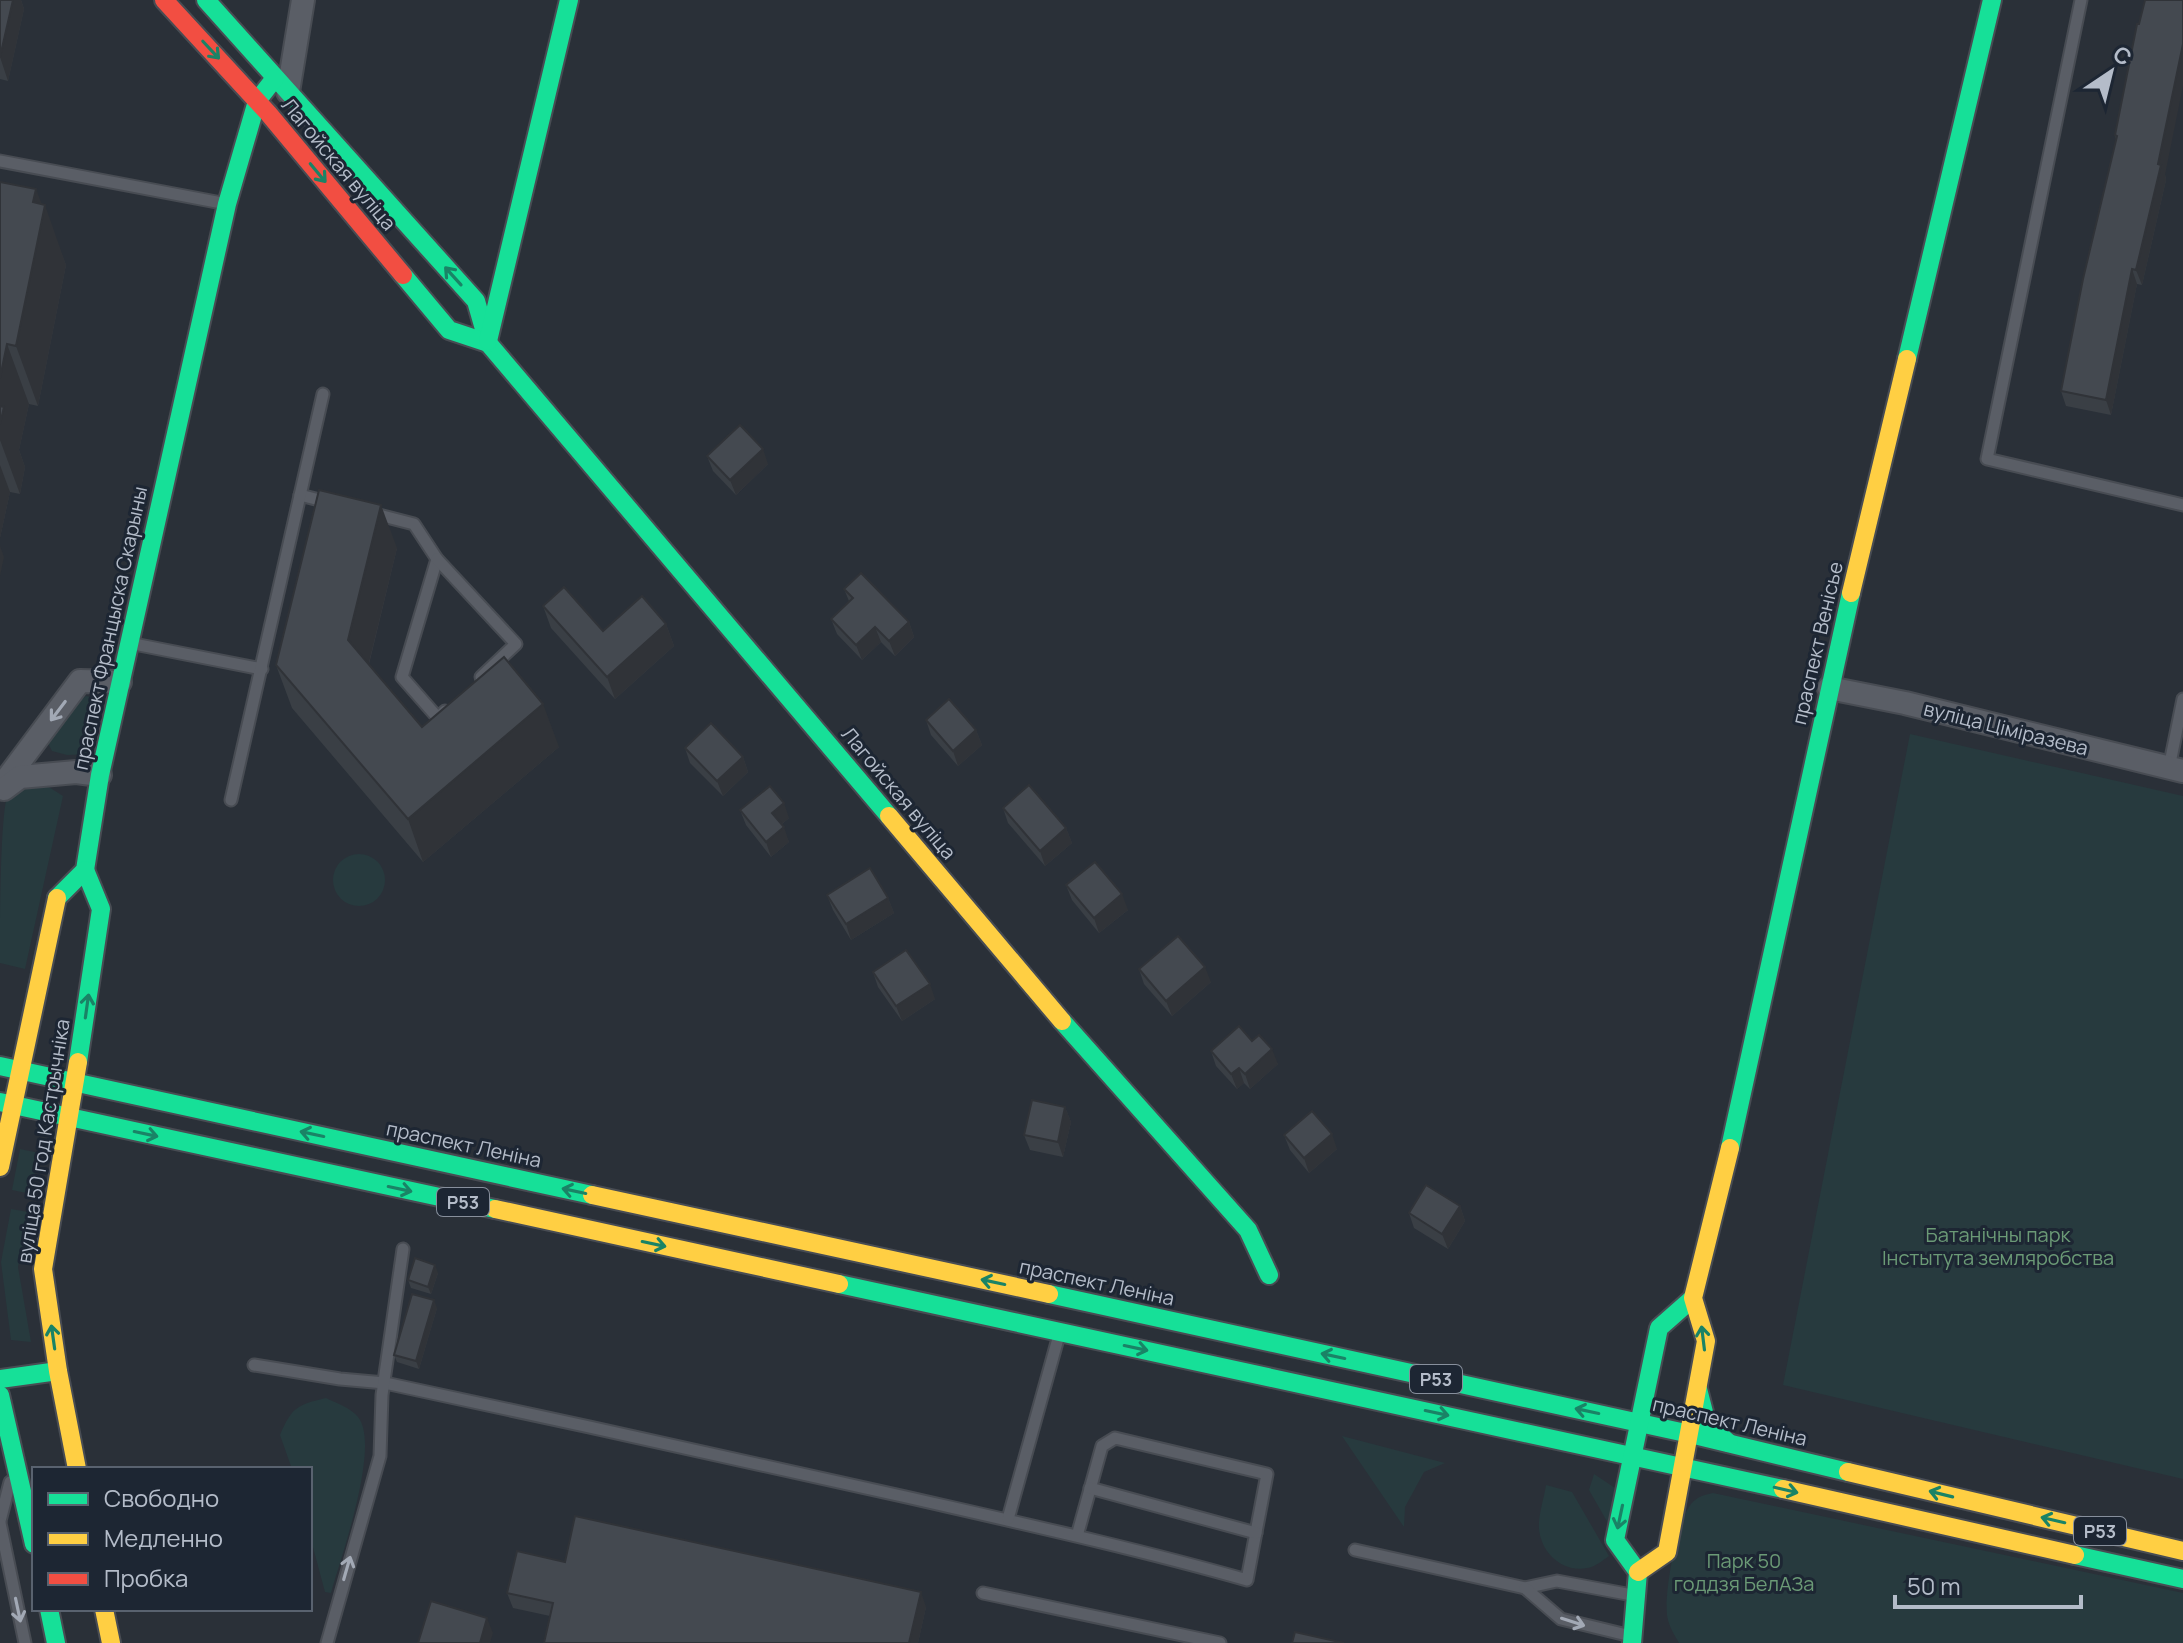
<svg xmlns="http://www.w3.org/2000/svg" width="2183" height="1643" font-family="Manrope,sans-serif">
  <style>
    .green { fill: #273a3e }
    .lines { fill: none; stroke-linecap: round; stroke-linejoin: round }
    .lane-casing { stroke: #484c53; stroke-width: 15 }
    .street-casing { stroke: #484c53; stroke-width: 26 }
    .fast-casing { stroke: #484c53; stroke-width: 22 }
    .slow-casing { stroke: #484c53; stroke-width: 22 }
    .jam-casing { stroke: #484c53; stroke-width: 22 }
    .lane { stroke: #5a5e66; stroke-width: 11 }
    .street { stroke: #5a5e66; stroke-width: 22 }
    .fast { stroke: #16e098; stroke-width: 18 }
    .slow { stroke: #ffcf43; stroke-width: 18 }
    .jam { stroke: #f24e42; stroke-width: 18 }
    .wall { fill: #3a3f45 }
    .shaded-wall { fill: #303338 }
    .building { fill: #444950; stroke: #303338; stroke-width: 2 }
    .oneway { stroke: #1a8366 }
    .oneway2 { stroke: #a2a9b5 }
    .labels { text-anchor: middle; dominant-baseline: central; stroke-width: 6; stroke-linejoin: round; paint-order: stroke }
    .shield { fill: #1d2633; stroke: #878f9c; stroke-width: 2 }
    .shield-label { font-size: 18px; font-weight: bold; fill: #b4bcc9 }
    .street-label { font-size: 20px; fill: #b4bcc9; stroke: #1d2633 }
    .park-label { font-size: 20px; fill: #6b9a76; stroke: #1d2633 }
  </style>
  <rect width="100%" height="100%" fill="#2a3038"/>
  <g class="green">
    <path d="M86 696 102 699 91 754 67 755 52 751 47 741 76 704Z"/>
    <path d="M1910 734 2183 796V1479L1783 1385Z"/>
    <path d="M44 784 63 796 25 969 0 963C0 927 0 831 6 801 13 786 29 786 44 784Z"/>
    <circle cx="359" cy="880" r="26"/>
    <path d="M20 1149 39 1153 31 1194 12 1190Z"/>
    <path d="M11 1209 28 1212 18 1267 31 1342 11 1340 1 1262Z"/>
    <path d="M326 1398C336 1403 351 1408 358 1417 381 1445 341 1557 331 1593L325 1592 310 1536V1469H292L280 1435C292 1407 297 1405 326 1398Z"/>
    <path d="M1342 1436 1445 1463 1424 1472 1405 1507 1404 1527Z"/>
    <path d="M1594 1474 1615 1488 1612 1530 1589 1490Z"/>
    <path d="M1546 1485 1572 1492 1609 1556C1602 1561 1595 1567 1587 1568 1562 1573 1541 1552 1539 1529 1538 1515 1544 1499 1546 1485Z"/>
    <path d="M1713 1493 2183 1593V1643H1679C1675 1636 1670 1628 1668 1620 1662 1600 1677 1520 1691 1504 1698 1496 1704 1495 1713 1493Z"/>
  </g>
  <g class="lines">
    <g class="lane-casing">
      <g id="lane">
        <path d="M2081 0 1987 459 2183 505"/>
        <path d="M0 161 227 204"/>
        <path d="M300 495 331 503"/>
        <path d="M375 514 414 524 437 559 402 677 438 718 445 711"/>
        <path d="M437 559 516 644 481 677"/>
        <path d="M129 643 262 669"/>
        <path d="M2169 768 2183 699"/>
        <path d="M231 800 323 394"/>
        <path d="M254 1365 340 1379 385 1383C559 1420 732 1458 906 1497 1020 1523 1134 1548 1247 1580L1267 1474 1115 1438 1102 1446 1077 1536"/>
        <path d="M1090 1488 1256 1533"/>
        <path d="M1008 1519 1059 1335"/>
        <path d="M0 1521 10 1482"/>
        <path d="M0 1523 25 1643"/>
        <path d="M1355 1550 1525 1588 1557 1581 1632 1595"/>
        <path d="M1525 1588 1561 1619 1631 1636"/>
        <path d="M983 1593 1220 1643"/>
        <path d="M327 1643 380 1456 382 1395 403 1249"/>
      </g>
    </g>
    <g class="street-casing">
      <g id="street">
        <path d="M288 92 303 0"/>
        <path d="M1829 688 1905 703 2183 771"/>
        <path d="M0 788 80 681 120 682"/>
        <path d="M4 789 20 777 76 772 100 775"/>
      </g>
    </g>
    <g class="fast-casing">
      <g id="fast">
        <path d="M206 0 476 301 488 343 889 816"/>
        <path d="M403 275 449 330 488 343"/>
        <path d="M488 341 569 0"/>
        <path d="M1907 359 1992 0"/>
        <path d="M57 898 85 870 100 775 227 204 257 101 275 78"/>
        <path d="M1062 1021 1248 1230 1269 1275"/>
        <path d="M78 1062 101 909 85 870"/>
        <path d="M0 1066 592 1195"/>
        <path d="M0 1102 495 1209"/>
        <path d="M1730 1148 1851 593"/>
        <path d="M839 1284 1783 1489"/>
        <path d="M1049 1294 1690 1434 1848 1472"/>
        <path d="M0 1379 58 1371"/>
        <path d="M1698 1389 1707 1424 1729 1443"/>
        <path d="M0 1395 34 1544"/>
        <path d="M2075 1555 2183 1579"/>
        <path d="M49 1609 56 1643"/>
        <path d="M1632 1643 1638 1572 1615 1540 1659 1328 1693 1298"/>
      </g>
    </g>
    <g class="slow-casing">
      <g id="slow">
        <path d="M1851 593 1907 359"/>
        <path d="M889 816 1062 1021"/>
        <path d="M0 1167 57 898"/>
        <path d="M592 1195 1049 1294"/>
        <path d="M495 1209 839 1284"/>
        <path d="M77 1469 58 1371 43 1269 78 1062"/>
        <path d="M1848 1472 2183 1551"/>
        <path d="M1783 1489 2075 1555"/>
        <path d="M1638 1572 1667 1552 1706 1341 1693 1298 1730 1148"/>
        <path d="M104 1609 111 1643"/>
      </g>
    </g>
    <g class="jam-casing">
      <path id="jam" d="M164 0 268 113 403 275"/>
    </g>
    <use href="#lane" class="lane"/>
    <use href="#street" class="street"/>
    <use href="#fast" class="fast"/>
    <use href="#slow" class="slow"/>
    <use href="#jam" class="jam"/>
  </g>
  <g class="wall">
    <path d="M0 0H21L24 9 8 81 0 79Z"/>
    <path d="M2137 24 2166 180 2142 285 2137 284 2111 415 2066 406 2061 391 2116 140 2115 135Z"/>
    <path d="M0 184 42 204 66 265 38 406 29 404 19 450 25 467 20 494 10 492 0 538Z"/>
    <path d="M707 456 768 464 736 495 713 471Z"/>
    <path d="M397 548 369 664 422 727 559 747 423 862 292 708 276 665Z"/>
    <path d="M844 589 909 622 914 637 895 656 881 642 862 660 837 634 831 619 849 601Z"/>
    <path d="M543 606 603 631 666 624 674 646 615 699 551 628Z"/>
    <path d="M926 720 976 730 982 745 958 766 931 735Z"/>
    <path d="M685 748 743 757 748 772 723 796 690 763Z"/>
    <path d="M1003 808 1066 828 1072 843 1045 866 1008 823Z"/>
    <path d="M740 810 789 818 781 825 789 842 771 857 746 825Z"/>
    <path d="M1066 885 1128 910 1099 933 1072 900Z"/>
    <path d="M827 895 888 898 894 913 851 940 833 910Z"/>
    <path d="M1139 969 1211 982 1172 1016 1144 984Z"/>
    <path d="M873 972 935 999 902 1021 878 987Z"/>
    <path d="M1252 1041 1278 1064 1250 1089 1244 1083 1237 1089 1216 1066 1211 1051Z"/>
    <path d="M1065 1107 1071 1122 1063 1157 1030 1150 1024 1135Z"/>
    <path d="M1284 1135 1337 1149 1309 1173 1290 1150Z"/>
    <path d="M1460 1206 1465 1221 1448 1249 1414 1228 1409 1213Z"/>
    <path d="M438 1273 431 1294 411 1288 408 1280Z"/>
    <path d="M437 1308 419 1369 397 1362 394 1355Z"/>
    <path d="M565 1562 926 1607 918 1643H544L550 1616 513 1608 507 1593Z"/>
  </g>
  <g class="shaded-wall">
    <path d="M13 0H21L24 9 8 81 0 57Z"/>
    <path d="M2183 44V86L2165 175 2166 180 2142 285 2136 270Z"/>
    <path d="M36 189 44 210 45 205 66 265 38 406 16 346 33 202Z"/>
    <path d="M2132 269 2137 284 2111 415 2106 400Z"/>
    <path d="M7 344 29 404 19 450 25 467 20 494 0 440V378Z"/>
    <path d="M763 449 768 464 736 495 730 480Z"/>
    <path d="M0 465 10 492 0 538Z"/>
    <path d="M381 505 397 548 364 683 348 640Z"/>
    <path d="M0 546 4 557 0 576Z"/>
    <path d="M909 622 914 637 895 656 889 641Z"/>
    <path d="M666 624 674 646 615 699 607 677Z"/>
    <path d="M875 627 881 642 862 660 856 645Z"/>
    <path d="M543 704 559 747 423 862 408 819Z"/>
    <path d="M976 730 982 745 958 766 953 751Z"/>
    <path d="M743 757 748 772 723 796 717 781Z"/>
    <path d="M784 803 789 818 777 828 772 813Z"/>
    <path d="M784 827 789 842 771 857 766 842Z"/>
    <path d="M1066 828 1072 843 1045 866 1040 851Z"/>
    <path d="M1122 894 1128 910 1099 933 1094 918Z"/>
    <path d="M888 898 894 913 851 940 846 924Z"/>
    <path d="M1205 967 1211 982 1172 1016 1166 1001Z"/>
    <path d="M930 984 935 999 902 1021 896 1006Z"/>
    <path d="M1272 1049 1278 1064 1250 1089 1245 1074Z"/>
    <path d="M1239 1068 1244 1083 1237 1089 1231 1074Z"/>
    <path d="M1065 1107 1071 1122 1063 1157 1058 1142Z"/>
    <path d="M1332 1134 1337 1149 1309 1173 1304 1158Z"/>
    <path d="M1460 1206 1465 1221 1448 1249 1442 1234Z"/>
    <path d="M435 1265 438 1273 431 1294 428 1287Z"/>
    <path d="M434 1300 437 1308 419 1369 416 1361Z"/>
    <path d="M921 1592 926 1607 918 1643H909Z"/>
    <path d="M487 1618 493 1633 490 1643H480Z"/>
  </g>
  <g class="building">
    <path d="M0 0H13L0 57Z"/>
    <path d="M2145 0H2183V44L2158 164 2161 165 2136 270 2132 269 2106 400 2061 391 2083 279 2117 136 2115 135 2137 24H2139Z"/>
    <path d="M0 182 36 189 33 202 45 205 16 346 7 344 0 378Z"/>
    <path d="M0 406 4 407 0 424Z"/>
    <path d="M740 425 763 449 730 480 707 456Z"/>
    <path d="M319 490 381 505 348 640 422 727 504 657 543 704 408 819 276 665Z"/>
    <path d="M861 573 909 622 889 641 875 627 856 645 831 619 853 598 844 589Z"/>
    <path d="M564 587 603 631 642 596 666 624 607 677 543 606Z"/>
    <path d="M949 699 976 730 953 751 926 720Z"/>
    <path d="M711 723 743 757 717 781 685 748Z"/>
    <path d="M1029 785 1066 828 1040 851 1003 808Z"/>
    <path d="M770 786 784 803 772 813 784 827 766 842 740 810Z"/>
    <path d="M1095 862 1122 894 1094 918 1066 885Z"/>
    <path d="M870 868 888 898 846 924 827 895Z"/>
    <path d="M1178 936 1205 967 1166 1001 1139 969Z"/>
    <path d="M906 950 930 984 896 1006 873 972Z"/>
    <path d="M1239 1026 1252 1041 1259 1035 1272 1049 1245 1074 1239 1068 1231 1074 1211 1051Z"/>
    <path d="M1032 1100 1065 1107 1058 1142 1024 1135Z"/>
    <path d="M1312 1111 1332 1134 1304 1158 1284 1135Z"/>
    <path d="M1426 1185 1460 1206 1442 1234 1409 1213Z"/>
    <path d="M415 1258 435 1265 428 1287 408 1280Z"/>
    <path d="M412 1294 434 1300 416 1361 394 1355Z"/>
    <path d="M575 1516 921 1592 909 1643H544L553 1603 507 1593 517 1551 565 1562Z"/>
    <path d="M431 1601 487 1618 480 1643H418Z"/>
    <path d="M1295 1632 1344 1643H1292Z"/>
  </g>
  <defs><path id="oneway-shaft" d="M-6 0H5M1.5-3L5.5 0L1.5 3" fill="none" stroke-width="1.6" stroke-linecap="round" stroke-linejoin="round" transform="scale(2)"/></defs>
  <g class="oneway">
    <use href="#oneway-shaft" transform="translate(211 50) rotate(47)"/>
    <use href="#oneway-shaft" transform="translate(318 173) rotate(50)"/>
    <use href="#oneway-shaft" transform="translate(453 276) rotate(-132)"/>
    <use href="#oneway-shaft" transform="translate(87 1006) rotate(-82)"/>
    <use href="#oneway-shaft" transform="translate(146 1134) rotate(12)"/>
    <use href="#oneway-shaft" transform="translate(312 1134) rotate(-168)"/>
    <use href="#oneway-shaft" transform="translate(400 1189) rotate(12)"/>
    <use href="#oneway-shaft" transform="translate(574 1191) rotate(-168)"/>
    <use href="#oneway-shaft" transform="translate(654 1244) rotate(12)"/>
    <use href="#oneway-shaft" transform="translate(993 1282) rotate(-168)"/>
    <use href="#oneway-shaft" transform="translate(53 1337) rotate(-98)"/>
    <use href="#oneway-shaft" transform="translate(1703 1338) rotate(-97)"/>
    <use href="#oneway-shaft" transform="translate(1136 1348) rotate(12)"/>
    <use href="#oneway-shaft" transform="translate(1333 1356) rotate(-168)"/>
    <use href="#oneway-shaft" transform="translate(1587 1411) rotate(-168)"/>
    <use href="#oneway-shaft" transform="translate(1437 1413) rotate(12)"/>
    <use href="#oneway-shaft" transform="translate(1786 1490) rotate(13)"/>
    <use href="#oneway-shaft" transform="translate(1941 1494) rotate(-166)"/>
    <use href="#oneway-shaft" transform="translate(1620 1517) rotate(102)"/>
    <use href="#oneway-shaft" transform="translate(2053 1520) rotate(-167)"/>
  </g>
  <g class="oneway2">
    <use href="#oneway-shaft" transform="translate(58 711) rotate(127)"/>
    <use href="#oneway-shaft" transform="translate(347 1568) rotate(-74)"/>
    <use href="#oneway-shaft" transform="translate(18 1610) rotate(78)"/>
    <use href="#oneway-shaft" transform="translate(1573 1622) rotate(18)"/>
  </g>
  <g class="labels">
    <g class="shield">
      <rect x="437" y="1188" width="52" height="28" rx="6"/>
      <rect x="1410" y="1365" width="52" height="28" rx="6"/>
      <rect x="2074" y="1517" width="52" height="28" rx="6"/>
    </g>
    <g class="shield-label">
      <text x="463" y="1202">Р53</text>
      <text x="1436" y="1379">Р53</text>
      <text x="2100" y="1531">Р53</text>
    </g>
    <g class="street-label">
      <text transform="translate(339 164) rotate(50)">Лагойская вуліца</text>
      <text transform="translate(110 628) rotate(-78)">праспект Францыска Скарыны</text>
      <text transform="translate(1817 643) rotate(-77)">праспект Венісье</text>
      <text transform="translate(2006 728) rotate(14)">вуліца Ціміразева</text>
      <text transform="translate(899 793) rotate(50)">Лагойская вуліца</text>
      <text transform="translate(43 1141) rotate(-81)">вуліца 50 год Кастрычніка</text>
      <text transform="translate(464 1144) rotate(12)">праспект Леніна</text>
      <text transform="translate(1097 1282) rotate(12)">праспект Леніна</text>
      <text transform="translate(1730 1421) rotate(13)">праспект Леніна</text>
    </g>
    <g class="park-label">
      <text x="1998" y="1234">Батанічны парк<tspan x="1998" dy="23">Інстытута земляробства</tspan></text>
      <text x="1744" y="1560">Парк 50<tspan x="1744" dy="23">годдзя БелАЗа</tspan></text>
    </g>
  </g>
  <rect x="32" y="1467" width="280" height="144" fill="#1d2633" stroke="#59626f" stroke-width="2"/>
  <rect x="48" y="1493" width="40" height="12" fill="#16e098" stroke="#59626f" stroke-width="2"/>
  <text x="104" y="1507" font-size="24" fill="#b4bcc9">Свободно</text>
  <rect x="48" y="1533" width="40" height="12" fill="#ffcf43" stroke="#59626f" stroke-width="2"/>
  <text x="104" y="1547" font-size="24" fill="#b4bcc9">Медленно</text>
  <rect x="48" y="1573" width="40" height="12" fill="#f24e42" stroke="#59626f" stroke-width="2"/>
  <text x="104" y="1587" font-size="24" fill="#b4bcc9">Пробка</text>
  <g transform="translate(2111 72) rotate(35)" stroke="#1d2633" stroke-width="6" paint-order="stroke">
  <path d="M0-6L14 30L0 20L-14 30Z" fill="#b4bcc9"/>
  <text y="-12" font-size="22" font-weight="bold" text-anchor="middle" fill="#b4bcc9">С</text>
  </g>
  <path d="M1895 1595v12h186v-12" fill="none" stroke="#b4bcc9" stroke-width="4"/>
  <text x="1907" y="1595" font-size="24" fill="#b4bcc9" stroke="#1d2633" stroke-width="6" paint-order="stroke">50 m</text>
</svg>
